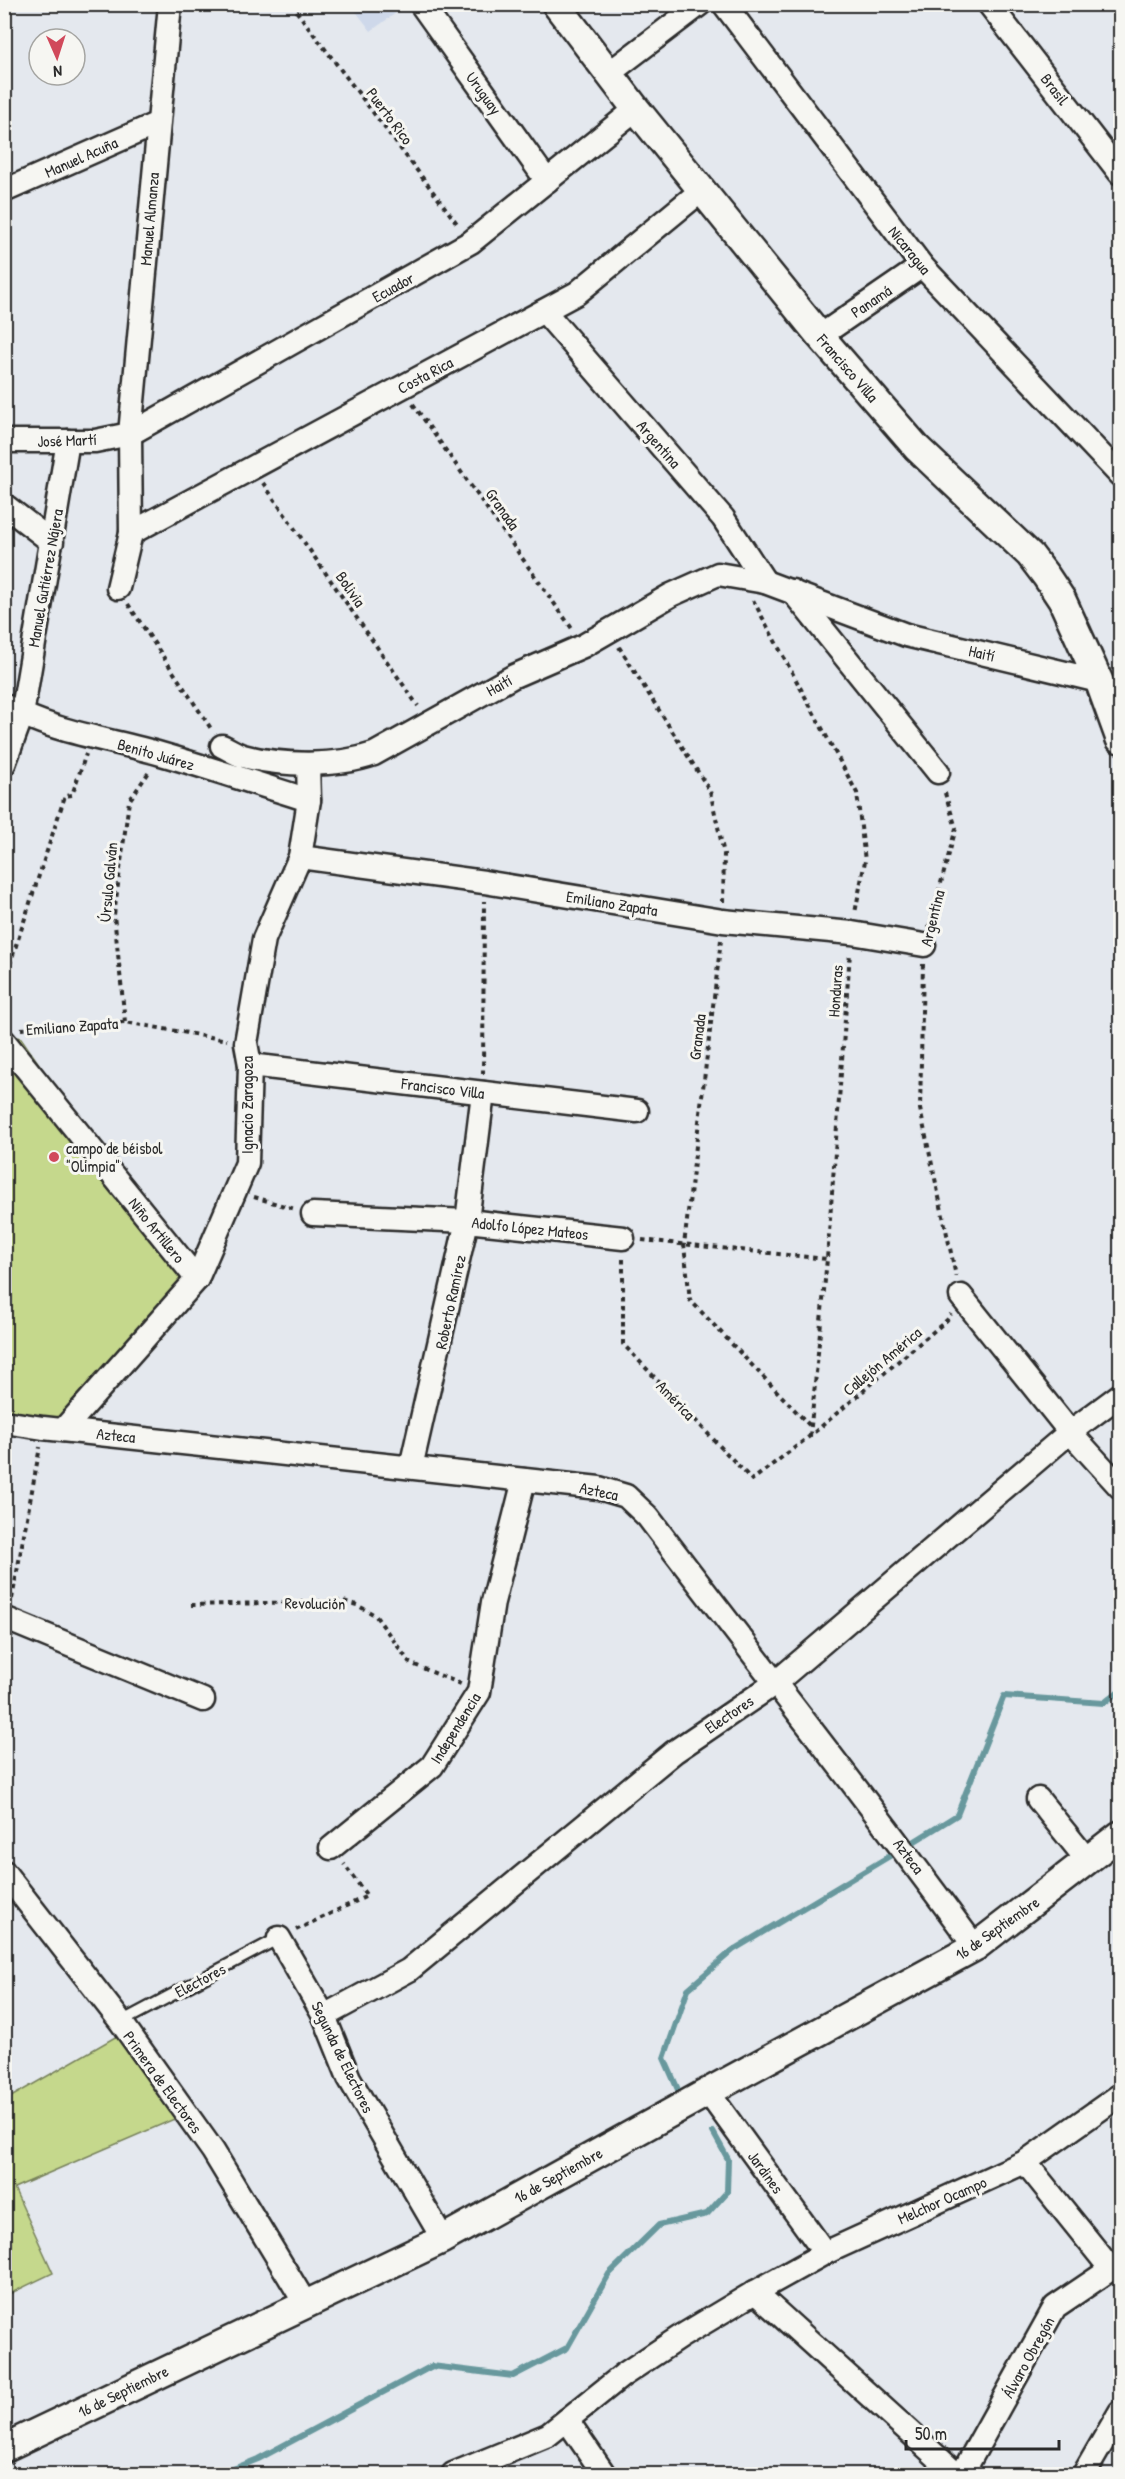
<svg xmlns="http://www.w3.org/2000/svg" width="1125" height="2479" font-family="'Patrick Hand',sans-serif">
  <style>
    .built { fill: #ced8ea }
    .green { fill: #c5d88c; stroke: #78825c; stroke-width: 1.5 }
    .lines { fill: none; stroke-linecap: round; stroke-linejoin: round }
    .stream { stroke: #67989d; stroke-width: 6 }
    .service-casing { stroke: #2b2b2b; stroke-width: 15 }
    .minor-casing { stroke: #2b2b2b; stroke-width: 27 }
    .tertiary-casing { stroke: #2b2b2b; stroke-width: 32 }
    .path { stroke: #2b2b2b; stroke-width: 4; stroke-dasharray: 4.5 4.5; stroke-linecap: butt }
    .service { stroke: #f6f6f2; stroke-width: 10 }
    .minor { stroke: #f6f6f2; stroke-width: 22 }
    .tertiary { stroke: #f6f6f2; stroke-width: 27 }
    .poi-dot { fill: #d1495b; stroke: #f6f6f2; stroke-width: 2 }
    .labels { text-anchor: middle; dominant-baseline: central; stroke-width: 6; stroke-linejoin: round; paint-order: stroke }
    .street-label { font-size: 16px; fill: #2b2b2b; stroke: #f6f6f2 }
    .poi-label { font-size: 16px; fill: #2b2b2b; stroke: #f6f6f2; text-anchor: start }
  </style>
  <rect width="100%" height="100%" fill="#e4e8ee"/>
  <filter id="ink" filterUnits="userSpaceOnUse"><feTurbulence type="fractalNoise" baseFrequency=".0167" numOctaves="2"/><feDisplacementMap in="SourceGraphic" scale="12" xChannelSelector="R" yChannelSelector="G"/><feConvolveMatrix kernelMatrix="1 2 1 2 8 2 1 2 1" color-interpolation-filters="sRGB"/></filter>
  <g filter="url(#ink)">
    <path class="built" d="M351 5H407L371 31Z"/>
    <g class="green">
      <path d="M5 1033 21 1038 185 1275 59 1426 5 1418Z"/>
      <path d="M117 2036 186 2114 14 2188 53 2273 5 2296 4 2101Z"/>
    </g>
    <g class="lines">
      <g class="stream">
        <path d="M907 1846 957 1815 1004 1696 1104 1703 1120 1690"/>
        <path d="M679 2092 664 2058 688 1989 733 1950 898 1851"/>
        <path d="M221 2474 258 2459 432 2366 513 2376 567 2348 609 2274 659 2225 707 2214 727 2192 728 2159 713 2132"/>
      </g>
      <g class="service-casing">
        <path id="service" d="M121 2022 279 1938"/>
      </g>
      <g class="minor-casing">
        <g id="minor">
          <path d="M421 4 547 181"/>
          <path d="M724 4 922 266 1120 475"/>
          <path d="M989 4 1120 173"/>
          <path d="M608 74 700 4"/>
          <path d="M4 191 158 123"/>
          <path d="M544 311 723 518 765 582"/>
          <path d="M820 336 922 266"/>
          <path d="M4 441H95L130 434 471 242 636 109"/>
          <path d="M4 505 52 542"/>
          <path d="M131 533 577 293 702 190"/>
          <path d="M118 588 131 533 130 434 170 4"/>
          <path d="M792 591 938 772"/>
          <path d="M4 705C51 732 109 739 161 754 210 768 260 785 309 800"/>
          <path d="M222 746C229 749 236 754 243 756 281 766 337 767 374 754L514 676 583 646 671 595 718 574 765 582 906 635 1099 681"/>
          <path d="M4 764 22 715 68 441"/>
          <path d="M300 857 484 882 723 921 852 933 924 945"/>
          <path d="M4 1041 197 1279"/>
          <path d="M250 1065 637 1111"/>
          <path d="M313 1214 467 1221 623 1238"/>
          <path d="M961 1296 1070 1432 1120 1487"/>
          <path d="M4 1422 43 1428 599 1488 626 1496 648 1517C757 1661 869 1801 975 1947"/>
          <path d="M63 1430 197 1279 247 1163 250 1065 246 1043 264 939 300 857 309 800 308 764"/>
          <path d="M411 1467 467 1221 483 1093"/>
          <path d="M4 1618 203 1700"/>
          <path d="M1038 1799 1088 1861"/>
          <path d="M331 1848 432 1766 479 1692 493 1602 524 1480"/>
          <path d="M4 1872 121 2022 213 2151 305 2303"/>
          <path d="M279 1938 324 2016 349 2078 443 2239"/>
          <path d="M324 2016 409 1970 674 1752 774 1684 1070 1432 1120 1395"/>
          <path d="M708 2092 825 2253"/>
          <path d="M1025 2162 1111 2269"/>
          <path d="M755 2292 956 2474"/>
          <path d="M567 2420 604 2474"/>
          <path d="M453 2474 548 2435 623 2375 680 2337 755 2292 825 2253 1025 2162 1120 2095"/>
          <path d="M962 2474 1055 2307 1120 2263"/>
          <path d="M1084 2474 1120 2412"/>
        </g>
      </g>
      <g class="tertiary-casing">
        <g id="tertiary">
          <path d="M556 4 636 109 820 336 917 448 1030 555 1046 576 1062 600 1099 681 1120 739"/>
          <path d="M4 2448 443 2239 708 2092 975 1947 1120 1835"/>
        </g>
      </g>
      <g class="path">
        <path d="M291 4 459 226"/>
        <path d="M413 404 573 630"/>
        <path d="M263 483 418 706"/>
        <path d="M753 600 857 793 865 861 855 913"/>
        <path d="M128 604 212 730"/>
        <path d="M619 647 710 791 724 854 723 902"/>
        <path d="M929 927 956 828 944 790"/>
        <path d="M721 940 684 1245 690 1300 811 1427"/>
        <path d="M923 964 920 1109 956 1276"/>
        <path d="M4 991 10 964 65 796 72 795 86 754"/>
        <path d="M125 1022 114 915 129 801 149 772"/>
        <path d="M21 1029 125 1022 227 1040"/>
        <path d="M483 1074 484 901"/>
        <path d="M254 1197 295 1209"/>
        <path d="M642 1240 827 1259"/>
        <path d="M623 1259V1344L752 1480 810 1436 947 1320 951 1314"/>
        <path d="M810 1436 827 1259 850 953"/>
        <path d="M12 1599 40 1447"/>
        <path d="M191 1605 343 1601 357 1605 375 1615 410 1663 461 1684"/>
        <path d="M296 1930 367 1896 344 1864"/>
      </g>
      <use href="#service" class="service"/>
      <use href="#minor" class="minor"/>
      <use href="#tertiary" class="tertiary"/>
    </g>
  </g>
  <circle class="poi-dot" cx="54" cy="1157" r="6"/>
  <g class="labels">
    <g class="street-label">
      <text transform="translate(1055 89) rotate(52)">Brasil</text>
      <text transform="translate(484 93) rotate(54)">Uruguay</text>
      <text transform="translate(390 116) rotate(53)">Puerto Rico</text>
      <text transform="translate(81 157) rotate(-24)">Manuel Acuña</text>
      <text transform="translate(149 219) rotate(-85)">Manuel Almanza</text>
      <text transform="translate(910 250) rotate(51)">Nicaragua</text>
      <text transform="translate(393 287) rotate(-29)">Ecuador</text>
      <text transform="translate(871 301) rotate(-34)">Panamá</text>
      <text transform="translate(848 368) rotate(49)">Francisco Villa</text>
      <text transform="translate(425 375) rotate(-28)">Costa Rica</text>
      <text transform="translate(67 440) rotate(-2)">José Martí</text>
      <text transform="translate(659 444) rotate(49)">Argentina</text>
      <text transform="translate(503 509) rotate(55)">Granada</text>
      <text transform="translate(45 578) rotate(-80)">Manuel Gutiérrez Nájera</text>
      <text transform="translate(351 589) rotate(55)">Bolivia</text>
      <text transform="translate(982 653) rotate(13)">Haití</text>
      <text transform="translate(499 685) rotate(-29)">Haití</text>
      <text transform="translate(156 754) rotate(16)">Benito Juárez</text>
      <text transform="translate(108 882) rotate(-85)">Úrsulo Galván</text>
      <text transform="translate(612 903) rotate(9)">Emiliano Zapata</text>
      <text transform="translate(932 918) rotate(-76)">Argentina</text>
      <text transform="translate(835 991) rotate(-86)">Honduras</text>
      <text transform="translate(72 1026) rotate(-4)">Emiliano Zapata</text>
      <text transform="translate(697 1037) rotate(-83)">Granada</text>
      <text transform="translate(443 1088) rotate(7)">Francisco Villa</text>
      <text transform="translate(247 1105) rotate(-90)">Ignacio Zaragoza</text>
      <text transform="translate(530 1228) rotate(6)">Adolfo López Mateos</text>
      <text transform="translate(157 1230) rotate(51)">Niño Artillero</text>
      <text transform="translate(450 1302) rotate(-78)">Roberto Ramírez</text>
      <text transform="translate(882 1361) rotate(-40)">Callejón América</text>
      <text transform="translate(676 1400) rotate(46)">América</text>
      <text transform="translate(116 1435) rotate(6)">Azteca</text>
      <text transform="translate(599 1491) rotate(12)">Azteca</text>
      <text transform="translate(315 1603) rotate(1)">Revolución</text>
      <text transform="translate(729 1714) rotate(-34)">Electores</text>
      <text transform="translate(455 1728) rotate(-58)">Independencia</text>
      <text transform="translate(909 1856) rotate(53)">Azteca</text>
      <text transform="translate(997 1928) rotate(-35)">16 de Septiembre</text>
      <text transform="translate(200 1980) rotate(-28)">Electores</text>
      <text transform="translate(343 2057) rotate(64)">Segunda de Electores</text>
      <text transform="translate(163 2082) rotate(54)">Primera de Electores</text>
      <text transform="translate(766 2172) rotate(54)">Jardines</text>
      <text transform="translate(558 2175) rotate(-29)">16 de Septiembre</text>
      <text transform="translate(942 2200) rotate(-24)">Melchor Ocampo</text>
      <text transform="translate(1028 2357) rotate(-61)">Álvaro Obregón</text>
      <text transform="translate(123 2391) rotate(-26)">16 de Septiembre</text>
    </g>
    <g class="poi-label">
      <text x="66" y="1148">campo de béisbol<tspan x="66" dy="18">"Olimpia"</tspan></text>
    </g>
  </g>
  <rect width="1125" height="2479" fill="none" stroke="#f6f6f2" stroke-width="24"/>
  <rect x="12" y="12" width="1101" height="2455" fill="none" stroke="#2b2b2b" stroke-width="2" filter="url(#ink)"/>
  <g transform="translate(57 57) rotate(177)"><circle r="28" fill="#f6f6f2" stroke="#a5a5a2" stroke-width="1.5"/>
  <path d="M0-4.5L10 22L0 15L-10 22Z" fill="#d1495b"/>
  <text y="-9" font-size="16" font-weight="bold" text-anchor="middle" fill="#2b2b2b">N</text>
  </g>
  <path d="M906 2440v9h153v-9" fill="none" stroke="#2b2b2b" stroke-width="3"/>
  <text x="915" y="2440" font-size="18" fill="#2b2b2b" stroke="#f6f6f2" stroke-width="4.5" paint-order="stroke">50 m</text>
</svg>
